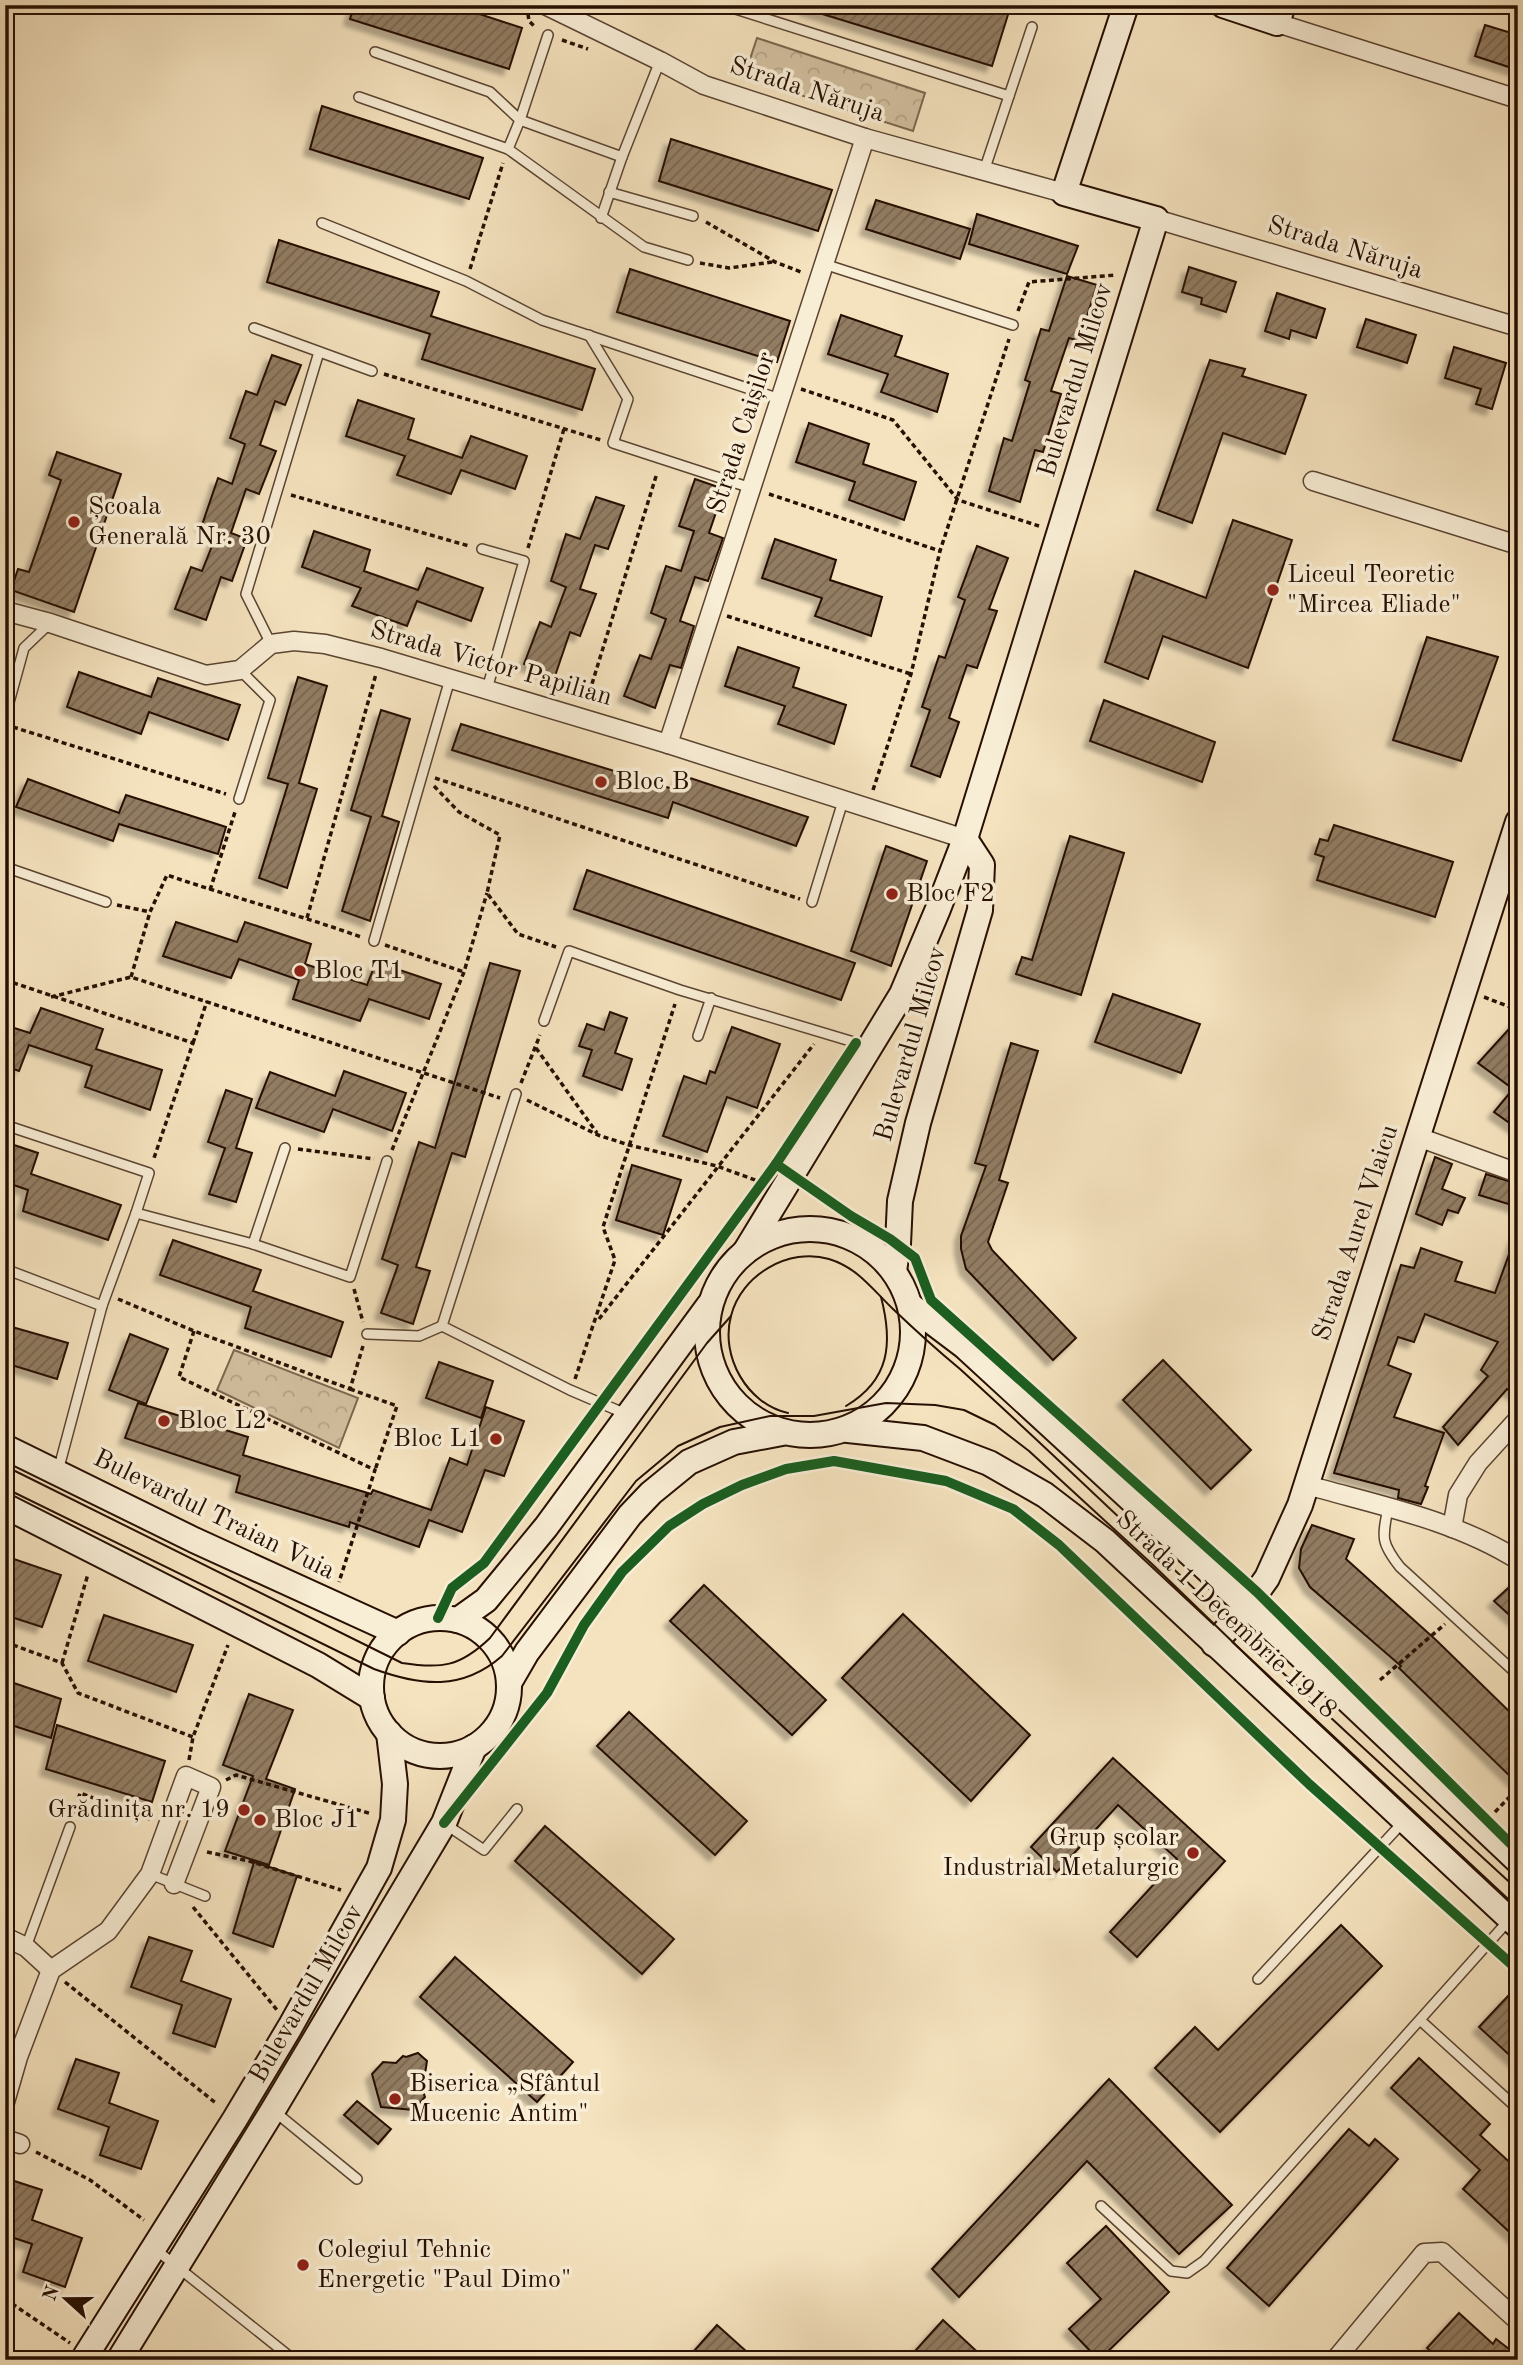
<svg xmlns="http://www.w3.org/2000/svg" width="1523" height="2365" font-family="'Old Standard TT',serif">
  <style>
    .park { fill: url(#park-crowns); stroke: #7c6750; stroke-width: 2 }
    .building { fill: url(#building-hatch); stroke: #270f02; stroke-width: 2; filter: url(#shadow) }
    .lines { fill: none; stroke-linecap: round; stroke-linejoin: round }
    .lane-casing { stroke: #5a4431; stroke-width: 12 }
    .street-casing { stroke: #5a4431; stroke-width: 21 }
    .secondary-casing { stroke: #270f02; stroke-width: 28 }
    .path { stroke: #270f02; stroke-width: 3.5; stroke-dasharray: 5 3.5; stroke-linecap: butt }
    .lane { stroke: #f8edd5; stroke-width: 9 }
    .street { stroke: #f8edd5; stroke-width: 18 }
    .secondary { stroke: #f8edd5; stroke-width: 24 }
    .tram { stroke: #270f02; stroke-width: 2 }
    .cycleway-casing { stroke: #f8edd5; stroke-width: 15 }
    .cycleway { stroke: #1b5e20; stroke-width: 10 }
    .poi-dot { fill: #8f2418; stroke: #f8edd5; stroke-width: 2.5 }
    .labels { text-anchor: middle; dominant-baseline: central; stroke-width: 7; stroke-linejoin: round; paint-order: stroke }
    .street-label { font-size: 26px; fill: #270f02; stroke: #f8edd5 }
    .poi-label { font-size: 26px; fill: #270f02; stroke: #f8edd5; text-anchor: start }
  </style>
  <defs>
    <pattern id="park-crowns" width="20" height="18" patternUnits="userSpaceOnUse" patternTransform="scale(1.75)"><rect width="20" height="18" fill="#d2bf9f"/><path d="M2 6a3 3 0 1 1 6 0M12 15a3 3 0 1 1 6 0" fill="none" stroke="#b4a387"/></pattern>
    <pattern id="building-hatch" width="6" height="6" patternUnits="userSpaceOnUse" patternTransform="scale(1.75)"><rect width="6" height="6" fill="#927d64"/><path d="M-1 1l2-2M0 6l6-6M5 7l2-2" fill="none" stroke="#776550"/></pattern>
    <filter id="shadow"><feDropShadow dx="-6" dy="6" stdDeviation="2" flood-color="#0004"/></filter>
  </defs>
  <rect width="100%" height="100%" fill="#f5e3bf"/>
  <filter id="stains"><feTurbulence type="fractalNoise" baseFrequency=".00286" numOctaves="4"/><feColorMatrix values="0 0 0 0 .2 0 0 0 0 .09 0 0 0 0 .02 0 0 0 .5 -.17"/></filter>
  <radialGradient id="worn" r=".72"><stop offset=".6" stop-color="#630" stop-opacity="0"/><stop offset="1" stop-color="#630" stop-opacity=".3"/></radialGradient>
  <g class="park">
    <path d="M757 38 925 93 913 131 744 77Z"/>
    <path d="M234 1350 358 1398 339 1448 217 1390Z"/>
  </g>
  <g class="building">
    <path d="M354 5H452L522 28 509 69 350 19Z"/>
    <path d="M807 5H1011L992 66 806 9Z"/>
    <path d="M1485 25 1518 35V70L1475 56Z"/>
    <path d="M322 106 483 158 469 199 310 149Z"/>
    <path d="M671 139 832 190 818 231 659 181Z"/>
    <path d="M876 200 970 229 960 259 866 229Z"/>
    <path d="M977 214 1078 246 1067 274 969 244Z"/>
    <path d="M279 240 439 292 431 316 595 369 582 410 422 359 430 334 267 282Z"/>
    <path d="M1189 267 1236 282 1226 312 1201 304 1202 298 1182 292Z"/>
    <path d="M630 269 790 321 777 362 617 312Z"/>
    <path d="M1067 276 1097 285 1079 341 1069 338 1051 391 1061 394 1043 452 1035 450 1020 502 989 491 1004 438 1012 441 1030 382 1025 380 1041 329 1049 331Z"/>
    <path d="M1277 293 1325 309 1316 338 1291 330 1289 339 1265 331Z"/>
    <path d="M841 315 902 336 895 356 948 374 937 412 881 392 888 374 828 354Z"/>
    <path d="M1366 319 1416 335 1407 363 1357 347Z"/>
    <path d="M1454 347 1506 363 1492 409 1476 404 1481 389 1445 378Z"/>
    <path d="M272 355 301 365 285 405 275 401 260 445 276 451 259 494 246 489 231 533 247 539 232 581 221 577 206 620 175 609 191 567 202 571 218 531 202 525 218 478 232 484 245 444 230 438 246 391 257 395Z"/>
    <path d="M1210 360 1245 369 1242 376 1306 395 1285 454 1223 433 1192 523 1157 510Z"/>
    <path d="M358 400 414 419 408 439 462 458 471 436 527 456 515 489 461 470 451 494 397 475 405 456 346 436Z"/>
    <path d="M809 423 869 444 863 464 916 482 904 520 849 500 855 482 796 462Z"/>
    <path d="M57 452 121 474 74 612 11 590 18 569 29 572 61 480 49 475Z"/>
    <path d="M695 479 724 489 709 533 723 538 708 581 695 577 680 621 694 626 681 668 670 665 655 708 624 696 640 655 651 659 666 619 651 613 666 566 681 571 694 531 679 526Z"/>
    <path d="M596 497 624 506 608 549 595 545 580 589 596 594 580 636 570 632 555 676 524 664 540 622 551 627 566 587 551 581 566 534 580 539Z"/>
    <path d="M1233 520 1292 540 1248 668 1163 636 1148 679 1105 662 1135 571 1206 598Z"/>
    <path d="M314 531 370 550 364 571 418 590 427 568 483 588 471 621 417 601 407 626 352 606 361 588 302 567Z"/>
    <path d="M775 539 836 560 830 580 882 597 871 636 815 616 822 598 762 578Z"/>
    <path d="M977 546 1008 558 989 609 997 611 977 668 967 665 949 718 959 722 940 777 911 766 930 710 922 707 939 656 945 658 965 600 958 597Z"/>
    <path d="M1427 637 1498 657 1461 761 1393 740Z"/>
    <path d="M738 647 799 668 793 687 846 705 834 744 778 724 785 706 725 686Z"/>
    <path d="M79 672 151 697 158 678 240 705 228 740 149 712 141 734 67 707Z"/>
    <path d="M298 677 327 686 299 783 317 789 287 888 259 878 288 784 268 778Z"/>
    <path d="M1104 700 1215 742 1202 782 1090 741Z"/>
    <path d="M381 710 410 719 382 816 399 822 370 921 342 911 371 817 351 810Z"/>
    <path d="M461 724 673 789 681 775 808 817 796 846 673 802 668 818 452 750Z"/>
    <path d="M28 779 119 813 126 795 226 827 218 854 119 824 113 841 16 807Z"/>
    <path d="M1334 825 1453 862 1435 917 1317 880 1324 857 1315 854 1320 839 1328 841Z"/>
    <path d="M1070 836 1124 853 1081 995 1016 974 1022 957 1032 960Z"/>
    <path d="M886 846 927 861 891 966 851 951Z"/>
    <path d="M587 870 855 963 841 1000 574 909Z"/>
    <path d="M176 922 237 942 245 922 311 944 305 964 367 985 376 962 441 984 429 1019 369 999 360 1021 293 999 299 980 239 959 231 978 163 956Z"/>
    <path d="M490 963 520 971 465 1157 452 1153 416 1267 430 1271 413 1324 381 1313 398 1265 382 1259 419 1142 435 1148Z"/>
    <path d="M1113 994 1200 1024 1181 1073 1095 1042Z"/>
    <path d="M41 1008 103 1029 96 1049 162 1070 150 1110 85 1087 92 1066 29 1045 19 1071 5 1066V1025L30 1033Z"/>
    <path d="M610 1012 627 1018 615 1053 632 1059 622 1090 583 1076 592 1050 579 1046 587 1024 604 1030Z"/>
    <path d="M1518 1019V1129L1494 1112 1513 1089 1478 1063Z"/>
    <path d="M732 1027 780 1044 757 1108 727 1097 707 1152 663 1136 684 1076 706 1084 710 1071 715 1073Z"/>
    <path d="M1011 1043 1038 1051 999 1180 1008 1183 988 1242 992 1250 1076 1338 1053 1360 966 1269 961 1249V1236L986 1166 975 1163Z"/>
    <path d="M344 1071 406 1093 392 1131 333 1109 324 1132 256 1108 270 1072 335 1096Z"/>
    <path d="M226 1090 252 1099 236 1148 252 1153 236 1202 209 1194 225 1148 208 1142Z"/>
    <path d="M5 1142 38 1153 31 1174 121 1205 108 1240 23 1211 28 1190 5 1182Z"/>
    <path d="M1435 1157 1452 1164 1442 1189 1465 1198 1458 1213 1448 1210 1442 1225 1416 1214Z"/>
    <path d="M632 1165 681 1180 663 1235 616 1220Z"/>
    <path d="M1486 1174 1518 1184V1207L1479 1195Z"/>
    <path d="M1516 1235 1518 1306 1510 1328 1518 1331V1396L1507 1389 1458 1445 1443 1427 1488 1376 1481 1370 1498 1342 1425 1314 1414 1342 1398 1337 1388 1365 1411 1374 1394 1417 1444 1433 1425 1486 1428 1487 1421 1504 1398 1498 1399 1490 1334 1473 1401 1265 1414 1268 1421 1248 1462 1262 1455 1281 1495 1293Z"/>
    <path d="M173 1240 261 1270 253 1291 343 1322 331 1357 245 1328 251 1307 160 1275Z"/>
    <path d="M5 1325 68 1343 57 1379 5 1363Z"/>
    <path d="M130 1334 168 1349 146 1404 109 1390Z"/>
    <path d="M1163 1360 1251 1450 1211 1489 1123 1400Z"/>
    <path d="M439 1362 493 1381 481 1418 426 1398Z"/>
    <path d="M138 1403 248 1437 243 1455 371 1494 373 1490 431 1510 450 1458 467 1465 486 1407 524 1421 504 1476 485 1470 462 1532 429 1520 419 1547 350 1522 349 1527 236 1492 240 1476 125 1438Z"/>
    <path d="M1312 1525 1354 1539 1346 1559 1436 1640 1518 1720V1784L1399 1668 1401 1666 1310 1587 1299 1568 1301 1549Z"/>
    <path d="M5 1556 61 1575 42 1627 5 1615Z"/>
    <path d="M1518 1579V1623L1494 1601Z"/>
    <path d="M704 1585 826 1700 792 1735 670 1621Z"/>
    <path d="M903 1614 1030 1735 971 1801 842 1678Z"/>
    <path d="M104 1615 193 1645 176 1692 88 1661Z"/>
    <path d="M5 1680 61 1699 51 1738 5 1723Z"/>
    <path d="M249 1694 293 1710 266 1779 295 1789 269 1865 225 1851 253 1776 223 1765Z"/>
    <path d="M629 1712 747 1821 715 1855 597 1746Z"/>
    <path d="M57 1725 165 1761 152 1802 46 1769Z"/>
    <path d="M1113 1758 1225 1861 1137 1957 1110 1932 1177 1859 1118 1805 1057 1872 1031 1847Z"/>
    <path d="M545 1826 674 1939 642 1974 515 1861Z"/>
    <path d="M254 1862 297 1876 273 1947 233 1933Z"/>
    <path d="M1341 1925 1382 1966 1220 2132 1155 2068 1195 2027 1218 2050Z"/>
    <path d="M149 1937 192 1951 181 1981 231 1999 215 2047 173 2033 182 2005 131 1987Z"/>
    <path d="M455 1957 573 2062 537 2102 420 1997Z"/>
    <path d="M1509 1995 1518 2003V2063L1479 2027Z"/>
    <path d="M418 2053 427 2061 425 2074 428 2077 421 2085 425 2097 414 2110 381 2107 372 2074 383 2062 396 2063 403 2056 406 2057Z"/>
    <path d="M1419 2058 1490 2124 1480 2135 1518 2170V2240L1463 2189 1480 2170 1391 2088Z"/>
    <path d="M76 2059 119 2073 109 2103 158 2121 141 2169 100 2155 109 2127 58 2109Z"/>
    <path d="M1109 2079 1232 2205 1179 2254 1087 2161 959 2297 932 2269Z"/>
    <path d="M357 2101 391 2129 378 2144 344 2115Z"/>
    <path d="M1349 2129 1369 2146 1375 2139 1398 2159 1269 2306 1227 2268Z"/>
    <path d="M5 2178 42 2190 32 2220 82 2238 65 2287 23 2272 32 2244 5 2235Z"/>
    <path d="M1106 2226 1169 2292 1099 2360 1069 2329 1101 2299 1067 2263Z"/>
    <path d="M1459 2313 1493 2344 1496 2339 1518 2356V2360H1440L1427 2348Z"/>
    <path d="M943 2320 986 2360H907Z"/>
    <path d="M717 2325 746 2351 738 2360H686Z"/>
  </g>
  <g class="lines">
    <g class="lane-casing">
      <g id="lane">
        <path d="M723 5 1009 96"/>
        <path d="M375 52 490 92 520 120 548 35"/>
        <path d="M660 61 622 157 520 120 508 149 644 247 688 260"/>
        <path d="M359 97 508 149"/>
        <path d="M984 171 1032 27"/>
        <path d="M609 192 693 216"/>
        <path d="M601 218 622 157"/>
        <path d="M322 223 466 281 542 320 780 399"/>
        <path d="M824 264 1013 325"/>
        <path d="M254 328 372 371"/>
        <path d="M589 335 628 399 613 443 751 488"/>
        <path d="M482 549 524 561 487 689"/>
        <path d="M271 644 246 594 319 352"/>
        <path d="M5 717 24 648 49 624"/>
        <path d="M239 799 270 700 240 670"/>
        <path d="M5 867 106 902"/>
        <path d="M812 902 843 801"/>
        <path d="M374 941 450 679"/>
        <path d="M544 1021 569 951 680 990 867 1046"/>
        <path d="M698 1036 711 998"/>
        <path d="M516 1094 442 1326 570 1390 626 1414"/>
        <path d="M5 1125 149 1173 136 1213"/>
        <path d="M253 1244 285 1148"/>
        <path d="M5 1269 102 1306"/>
        <path d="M367 1334 419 1336 442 1326"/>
        <path d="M58 1471 102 1306 136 1213 253 1244 350 1277 387 1161"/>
        <path d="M1388 1508C1382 1538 1381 1543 1400 1567L1518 1675"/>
        <path d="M445 1824 484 1850 517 1809"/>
        <path d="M150 1874 205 1896"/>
        <path d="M26 1947 70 1827"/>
        <path d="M1258 1979 1404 1821"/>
        <path d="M1420 2020 1518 2109"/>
        <path d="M274 2111 357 2179"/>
        <path d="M1101 2206 1171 2271 1187 2273 1204 2261 1509 1920"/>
        <path d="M155 2249 294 2360"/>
        <path d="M757 2360V2359"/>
      </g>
    </g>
    <g class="street-casing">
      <g id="street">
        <path d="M545 5 660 61 704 85 865 138 1064 193"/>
        <path d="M1277 23 1518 99"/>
        <path d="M1156 219 1518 327"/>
        <path d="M1313 481 1518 545"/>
        <path d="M5 611 50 623 206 675 240 670 271 644 294 641 325 644 381 658 668 744 965 839"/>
        <path d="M668 744 865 138"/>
        <path d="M1418 1137 1518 1173"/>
        <path d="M1307 1485C1377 1505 1455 1520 1518 1560"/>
        <path d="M1452 1528 1458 1495 1478 1463 1518 1419"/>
        <path d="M5 1937 26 1947 51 1970"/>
        <path d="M5 2102 18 2057 51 1970 108 1931 150 1874 186 1776 211 1787 174 1884"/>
        <path d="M5 2139 20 2144"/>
        <path d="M1335 2360 1424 2253 1442 2252 1518 2321"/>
      </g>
    </g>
    <g class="secondary-casing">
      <g id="secondary">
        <path d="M1223 5 1277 23 1283 5"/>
        <circle cx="810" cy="1332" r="103"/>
        <path d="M745 1252 902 994 938 909 965 839 1156 219 1064 193 1126 5"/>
        <path d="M894 1271 898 1244 900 1201 918 1123 980 910 982 865 965 839"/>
        <path d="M911 1306 964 1346 1284 1640 1518 1861"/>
        <path d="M848 1430 923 1438 989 1463 1045 1495 1105 1541 1518 1926"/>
        <path d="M5 1447 194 1540 398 1633"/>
        <path d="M5 1506 318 1665 372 1698"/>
        <circle cx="440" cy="1687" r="69"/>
        <path d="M458 1620 486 1600 546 1527 709 1305"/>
        <path d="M1214 1644 1247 1606 1267 1578 1300 1505 1518 822"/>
        <path d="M509 1683 527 1652 630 1515 651 1493 689 1462 734 1442 782 1433"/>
        <path d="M83 2360 235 2119 290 2027 379 1868 393 1820 395 1784 389 1733"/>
        <path d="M119 2360 273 2110 444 1823 474 1747"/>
      </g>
    </g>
    <g class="path">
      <path d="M528 14 529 21 536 28"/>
      <path d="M562 40 588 49"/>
      <path d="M706 222 775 262 801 272"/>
      <path d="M700 263 729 268 772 262"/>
      <path d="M470 269 503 163"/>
      <path d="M1018 311 1029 282 1116 275"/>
      <path d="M384 374 601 440"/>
      <path d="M801 389 893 420 958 500 1039 526"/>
      <path d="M769 494 940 551"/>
      <path d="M291 495 469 546"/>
      <path d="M528 548 564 429"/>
      <path d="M727 616 911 674"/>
      <path d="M587 700 657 473"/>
      <path d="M13 727 226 794"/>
      <path d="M435 778 800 899"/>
      <path d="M434 786 459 812 500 835 487 893 518 934 556 947"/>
      <path d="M873 790 911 674 940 551 1009 339"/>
      <path d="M210 890 235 812"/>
      <path d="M117 905 150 912"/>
      <path d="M307 918 376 674"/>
      <path d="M385 945 464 972"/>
      <path d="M131 977 150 912 167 875C231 897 297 914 361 937"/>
      <path d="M5 980 193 1043 154 1158"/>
      <path d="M51 997 131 977 500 1098"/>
      <path d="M1484 997 1518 1010"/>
      <path d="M193 1043 207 1001"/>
      <path d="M536 1048 597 1133"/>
      <path d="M521 1083 540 1035"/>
      <path d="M527 1100 598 1135 629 1145 717 1166 763 1183"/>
      <path d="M298 1149 374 1159"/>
      <path d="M392 1150 464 972 487 893"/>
      <path d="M354 1289 363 1322"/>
      <path d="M118 1299 194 1331 350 1389 363 1346"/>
      <path d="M599 1319 814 1044"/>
      <path d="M194 1331 179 1377 375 1470 339 1582"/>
      <path d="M575 1379 615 1260 603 1227 675 1004"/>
      <path d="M350 1389 397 1406 375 1470"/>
      <path d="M5 1642 62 1663 78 1693 193 1737"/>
      <path d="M62 1663 88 1574"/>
      <path d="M1380 1680 1445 1624"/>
      <path d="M189 1760 193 1737 228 1645"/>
      <path d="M226 1780 236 1775 372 1814"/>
      <path d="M1495 1812 1518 1788"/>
      <path d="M74 1815 80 1793 150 1819"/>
      <path d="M207 1852 249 1861 341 1890"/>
      <path d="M193 1907 277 2010"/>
      <path d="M65 1982 217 2104"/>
      <path d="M36 2152 90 2180 144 2220"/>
      <path d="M5 2299 70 2343"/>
    </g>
    <use href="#lane" class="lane"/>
    <use href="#street" class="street"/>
    <use href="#secondary" class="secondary"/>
    <g class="tram">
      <path d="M846 1406C890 1380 893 1343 881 1297"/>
      <path d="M788 1413C747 1404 720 1356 731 1316 741 1275 789 1247 829 1259 858 1268 872 1289 893 1309 915 1330 937 1350 960 1369 1069 1468 1174 1570 1281 1671 1359 1745 1439 1817 1518 1890"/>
      <path d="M5 1466 402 1663C441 1669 460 1667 490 1638L707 1343 731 1316"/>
      <path d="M5 1488 374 1669C421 1686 462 1691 502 1656L636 1481 678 1446 720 1427 770 1416H814L886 1403 935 1405 964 1410 995 1425 1029 1451 1152 1564 1271 1679 1518 1910"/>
    </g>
    <g class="cycleway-casing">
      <g id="cycleway">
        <path d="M776 1164 856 1043"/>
        <path d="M438 1618 452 1588 484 1563 776 1164 851 1216 890 1239 915 1258 931 1300 1257 1592 1518 1851"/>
        <path d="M444 1823 547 1693 584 1625 622 1572 669 1526 703 1504 742 1485 786 1469 834 1461 946 1481 1013 1509 1059 1545 1309 1784 1518 1970"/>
      </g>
    </g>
    <use href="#cycleway" class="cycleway"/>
  </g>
  <g class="poi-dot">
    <circle cx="74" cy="522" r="7"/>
    <circle cx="1273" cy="590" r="7"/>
    <circle cx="601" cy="782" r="7"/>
    <circle cx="892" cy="894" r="7"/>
    <circle cx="300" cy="971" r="7"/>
    <circle cx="164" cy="1421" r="7"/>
    <circle cx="496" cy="1439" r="7"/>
    <circle cx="244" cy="1810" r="7"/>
    <circle cx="260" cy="1820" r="7"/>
    <circle cx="1193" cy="1853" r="7"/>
    <circle cx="395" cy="2099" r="7"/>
    <circle cx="303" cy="2265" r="7"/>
  </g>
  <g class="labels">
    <g class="street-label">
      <text transform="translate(807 90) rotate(18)">Strada Năruja</text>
      <text transform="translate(1345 248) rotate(17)">Strada Năruja</text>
      <text transform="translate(1076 380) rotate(-73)">Bulevardul Milcov</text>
      <text transform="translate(742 433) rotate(-72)">Strada Caișilor</text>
      <text transform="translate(491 664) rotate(16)">Strada Victor Papilian</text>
      <text transform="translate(911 1044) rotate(-74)">Bulevardul Milcov</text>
      <text transform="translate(1356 1233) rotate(-72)">Strada Aurel Vlaicu</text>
      <text transform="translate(214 1515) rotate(26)">Bulevardul Traian Vuia</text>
      <text transform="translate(1226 1615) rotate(43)">Strada 1 Decembrie 1918</text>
      <text transform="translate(307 1994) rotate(-60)">Bulevardul Milcov</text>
    </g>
    <g class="poi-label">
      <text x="88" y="507">Școala<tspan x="88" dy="30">Generală Nr. 30</tspan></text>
      <text x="1287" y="575">Liceul Teoretic<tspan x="1287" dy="30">"Mircea Eliade"</tspan></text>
      <text x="615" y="782">Bloc B</text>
      <text x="906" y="894">Bloc F2</text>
      <text x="314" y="971">Bloc T1</text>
      <text x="178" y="1421">Bloc L2</text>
      <text x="482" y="1439" text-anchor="end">Bloc L1</text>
      <text x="230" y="1810" text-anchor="end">Grădinița nr. 19</text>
      <text x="274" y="1820">Bloc J1</text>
      <text x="1179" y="1838" text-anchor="end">Grup școlar<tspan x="1179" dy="30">Industrial Metalurgic</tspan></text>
      <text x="409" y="2084">Biserica „Sfântul<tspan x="409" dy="30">Mucenic Antim"</tspan></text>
      <text x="317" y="2250">Colegiul Tehnic<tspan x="317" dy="30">Energetic "Paul Dimo"</tspan></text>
    </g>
  </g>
  <rect width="1523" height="2365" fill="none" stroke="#f5e3bf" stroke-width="28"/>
  <rect x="7" y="7" width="1509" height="2351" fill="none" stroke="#270f02" stroke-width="3.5"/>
  <rect x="14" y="14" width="1495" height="2337" fill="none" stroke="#270f02" stroke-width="2"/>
  <g transform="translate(66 2299) rotate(291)" stroke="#f8edd5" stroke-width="5" paint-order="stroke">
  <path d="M0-5L12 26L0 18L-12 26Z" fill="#270f02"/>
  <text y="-10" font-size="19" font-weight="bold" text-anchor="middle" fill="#270f02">N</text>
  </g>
  <rect width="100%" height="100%" filter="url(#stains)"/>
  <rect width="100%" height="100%" fill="url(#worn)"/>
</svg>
